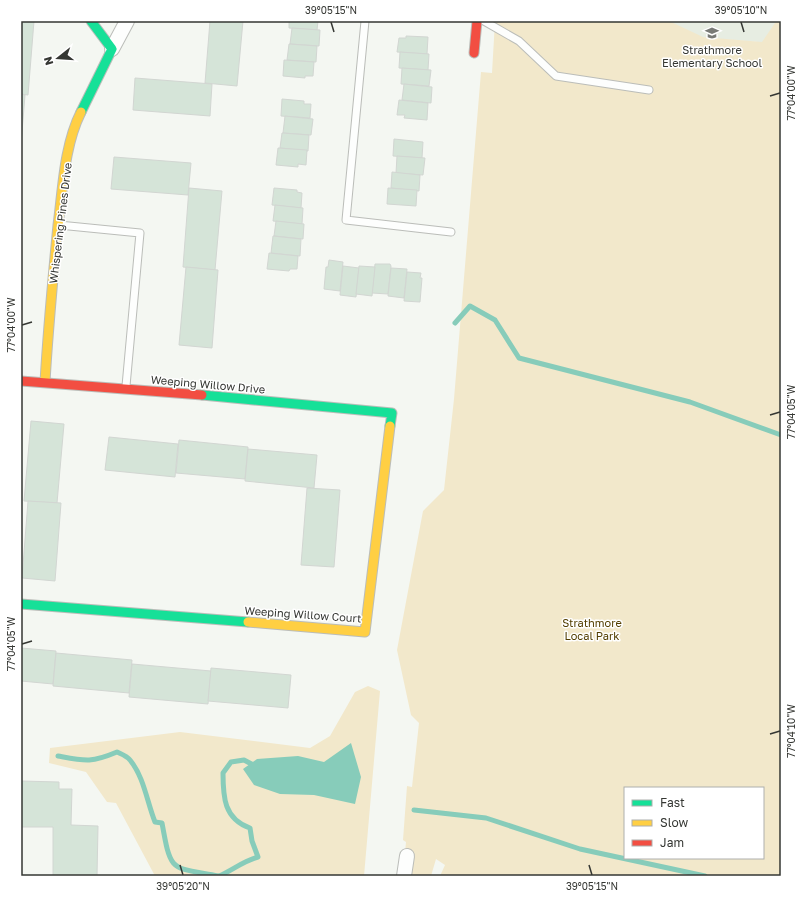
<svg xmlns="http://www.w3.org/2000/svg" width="802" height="897" font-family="'Golos Text',sans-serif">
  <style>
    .built { fill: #e7ede2 }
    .green { fill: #f2e8cb; fill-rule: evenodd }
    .water { fill: #87ccba }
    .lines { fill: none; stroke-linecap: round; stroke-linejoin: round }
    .stream { stroke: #87ccba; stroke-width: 5 }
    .building { fill: #d5e4d8; stroke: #d2d6d2 }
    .lane-casing { stroke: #bbbdb9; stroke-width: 9 }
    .street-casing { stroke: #bbbdb9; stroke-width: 16 }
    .fast-casing { stroke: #bbbdb9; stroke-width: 11 }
    .slow-casing { stroke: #bbbdb9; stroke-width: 11 }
    .jam-casing { stroke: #bbbdb9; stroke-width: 11 }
    .lane { stroke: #fdfefd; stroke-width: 7 }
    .street { stroke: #fdfefd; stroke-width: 14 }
    .fast { stroke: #16e098; stroke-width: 9 }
    .slow { stroke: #ffcf43; stroke-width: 9 }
    .jam { stroke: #f24e42; stroke-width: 9 }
    .ticks { fill: none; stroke: #353733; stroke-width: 1.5 }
    .labels { text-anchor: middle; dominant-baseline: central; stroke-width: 3; stroke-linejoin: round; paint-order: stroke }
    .poi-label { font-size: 11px; fill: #353733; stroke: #fff }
    .street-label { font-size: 11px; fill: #353733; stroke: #fff }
    .park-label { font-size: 11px; fill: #533e00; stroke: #fff }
    .neatline { fill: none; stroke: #353733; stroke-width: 1.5 }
    .ticks-label { font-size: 10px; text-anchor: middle; fill: #353733 }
  </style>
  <rect width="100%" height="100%" fill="#f4f7f2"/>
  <path class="built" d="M505 21H781V44Z"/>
  <g class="green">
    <path d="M495 21H669L703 37 762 42 775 23 781 21V876H440L445 865 436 859 431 876 403 874 406 842 403 840 407 786 412 787 419 723 411 715 397 650 423 511 444 490 454 399 481 72 492 73ZM625 788H763V858H625Z"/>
    <path d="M368 686 380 691 364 876H155L116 803 107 802 86 772 49 763 50 748 180 732 310 748 330 736 355 692Z"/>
  </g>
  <path class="water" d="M351 743 361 777 355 804 314 795 280 794 254 785 243 769 257 759 298 756 324 762Z"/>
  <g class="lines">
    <g class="stream">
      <path d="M455 323 470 306 495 320 519 358 690 402 781 435"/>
      <path d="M58 756C85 761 91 763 117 752 121 754 127 756 130 760 144 777 147 802 155 822L162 823C171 873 170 867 218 876"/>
      <path d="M414 810 486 818 580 849 705 876"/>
      <path d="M219 876C233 870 243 861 258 857L252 841 250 828C224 819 223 797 223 773L231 762 244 760 257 767"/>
    </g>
  </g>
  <g class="building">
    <path d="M21 21H34L28 95 21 94Z"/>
    <path d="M210 21H243L237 86 205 83Z"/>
    <path d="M289 21H318L317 30 289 28Z"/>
    <path d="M292 28 320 30 319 46 290 44Z"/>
    <path d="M406 36 428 37 427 54 397 52 399 38H406Z"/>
    <path d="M289 44 317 46 316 62 287 60Z"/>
    <path d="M400 52 429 54 428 70 399 68Z"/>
    <path d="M284 60 314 62 313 76H305V78L283 76Z"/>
    <path d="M402 68 431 70 429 86 401 84Z"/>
    <path d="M135 78 212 84 210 116 133 110Z"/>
    <path d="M404 84 432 87 431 103 402 100Z"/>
    <path d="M21 94 25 95 21 144Z"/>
    <path d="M282 99 304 101V104H311L310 118 281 116Z"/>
    <path d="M399 100 428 103 427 120 404 118 405 115H397Z"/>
    <path d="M285 116 313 119 311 135 283 133Z"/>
    <path d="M282 133 309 135 308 151 280 148Z"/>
    <path d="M394 139 423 142 422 158 393 156Z"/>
    <path d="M278 148 307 150 306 165 298 164V167L276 165Z"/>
    <path d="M397 156 425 158 423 175 396 173Z"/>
    <path d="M114 157 191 163 188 195 111 189Z"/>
    <path d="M392 172 420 175 419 191 391 188Z"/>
    <path d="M189 188 222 191 215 270 183 267Z"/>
    <path d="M274 188 297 190V192L302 193 301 208 272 205Z"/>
    <path d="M388 188 417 190 416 206 387 204Z"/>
    <path d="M275 205 303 208 302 224 273 221Z"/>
    <path d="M276 221 304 224 303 239 274 236Z"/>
    <path d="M273 236 301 239 300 256 271 253Z"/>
    <path d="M269 253 298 256 297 269H290L289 271 267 269Z"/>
    <path d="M329 260 343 262 340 291 324 289 326 267H328Z"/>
    <path d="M375 264H390L391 266 388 294 372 293Z"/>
    <path d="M343 266 359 268 356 297 340 295Z"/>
    <path d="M359 266 375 267 372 296 356 294Z"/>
    <path d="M186 267 218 270 212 348 179 345Z"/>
    <path d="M391 268 407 269 404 298 388 296Z"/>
    <path d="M407 272 421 273 420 278H422L420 302 404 301Z"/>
    <path d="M31 421 64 424 57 503 24 501Z"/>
    <path d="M109 437 178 444 175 477 105 470Z"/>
    <path d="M179 440 248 447 245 479 176 473Z"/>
    <path d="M248 449 317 455 314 488 245 481Z"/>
    <path d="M307 488 340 490 334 567 301 565Z"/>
    <path d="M28 501 61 503 55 581 22 578Z"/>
    <path d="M21 648 56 651 53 684 21 681Z"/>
    <path d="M56 653 132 660 129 693 53 686Z"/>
    <path d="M132 664 211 671 208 704 129 697Z"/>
    <path d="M211 668 291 675 288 708 208 701Z"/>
    <path d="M21 781 59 782V789H72L71 825 98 826 97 876H53V827H21Z"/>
  </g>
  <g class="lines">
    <g class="lane-casing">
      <g id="lane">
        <path d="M365 21 346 220 451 232"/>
        <path d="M484 21 519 41 556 76 649 90"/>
        <path d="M59 225 140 233 126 386"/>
      </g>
    </g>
    <g class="street-casing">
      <g id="street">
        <path d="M112 49 127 21"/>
        <path d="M404 876 407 856"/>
      </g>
    </g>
    <g class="fast-casing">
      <g id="fast">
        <path d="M81 112 112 49 91 21"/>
        <path d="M202 395 392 413 390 426"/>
        <path d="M21 604 248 622"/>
      </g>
    </g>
    <g class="slow-casing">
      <g id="slow">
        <path d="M45 382C48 329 53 277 58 225 63 188 64 146 81 112"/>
        <path d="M248 622 365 632 390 426"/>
      </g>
    </g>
    <g class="jam-casing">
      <g id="jam">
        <path d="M474 53 477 21"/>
        <path d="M21 381 202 395"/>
      </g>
    </g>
    <use href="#lane" class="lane"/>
    <use href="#street" class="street"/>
    <use href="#fast" class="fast"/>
    <use href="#slow" class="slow"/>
    <use href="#jam" class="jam"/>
  </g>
  <path class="ticks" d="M331 22 334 32M741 22 744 32M770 96 780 93M22 325 32 322M770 415 780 412M22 644 32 641M770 734 780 731M180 865 183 875M589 865 592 875"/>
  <defs>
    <g id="school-bare" transform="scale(1.08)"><path d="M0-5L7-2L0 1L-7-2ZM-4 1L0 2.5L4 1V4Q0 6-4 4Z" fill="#787a76" stroke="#fff" stroke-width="2.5" paint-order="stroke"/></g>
  </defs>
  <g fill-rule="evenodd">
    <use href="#school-bare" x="712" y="33"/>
  </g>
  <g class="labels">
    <g class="poi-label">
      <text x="712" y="49">Strathmore<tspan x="712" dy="13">Elementary School</tspan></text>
    </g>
    <g class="street-label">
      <text transform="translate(60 223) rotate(-83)">Whispering Pines Drive</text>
      <text transform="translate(208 384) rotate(5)">Weeping Willow Drive</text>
      <text transform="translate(303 614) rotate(4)">Weeping Willow Court</text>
    </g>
    <g class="park-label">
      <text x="592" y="622">Strathmore<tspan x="592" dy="13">Local Park</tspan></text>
    </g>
  </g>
  <rect width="802" height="897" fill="none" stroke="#ffffff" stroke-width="44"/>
  <rect x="624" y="787" width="140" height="72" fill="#ffffff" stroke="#aeafad"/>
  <rect x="632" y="800" width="20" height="6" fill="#16e098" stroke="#aeafad"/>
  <text x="660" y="807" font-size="12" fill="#353733">Fast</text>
  <rect x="632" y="820" width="20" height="6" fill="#ffcf43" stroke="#aeafad"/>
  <text x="660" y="827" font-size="12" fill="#353733">Slow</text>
  <rect x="632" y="840" width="20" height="6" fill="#f24e42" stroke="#aeafad"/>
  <text x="660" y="847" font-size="12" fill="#353733">Jam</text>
  <g transform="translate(58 58) rotate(253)" stroke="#ffffff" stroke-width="3" paint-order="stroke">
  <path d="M0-3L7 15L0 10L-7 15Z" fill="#353733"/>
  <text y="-6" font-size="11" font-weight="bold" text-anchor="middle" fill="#353733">N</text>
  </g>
  <rect x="22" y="22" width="758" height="853" class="neatline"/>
  <g class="ticks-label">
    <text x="331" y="14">39°05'15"N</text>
    <text x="741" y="14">39°05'10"N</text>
    <text transform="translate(791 93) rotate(-90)" y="4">77°04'00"W</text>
    <text transform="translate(11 325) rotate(-90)" y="4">77°04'00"W</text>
    <text transform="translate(791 412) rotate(-90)" y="4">77°04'05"W</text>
    <text transform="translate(11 644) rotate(-90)" y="4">77°04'05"W</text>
    <text transform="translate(791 731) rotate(-90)" y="4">77°04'10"W</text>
    <text x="183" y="890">39°05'20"N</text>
    <text x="592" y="890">39°05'15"N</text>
  </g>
</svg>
